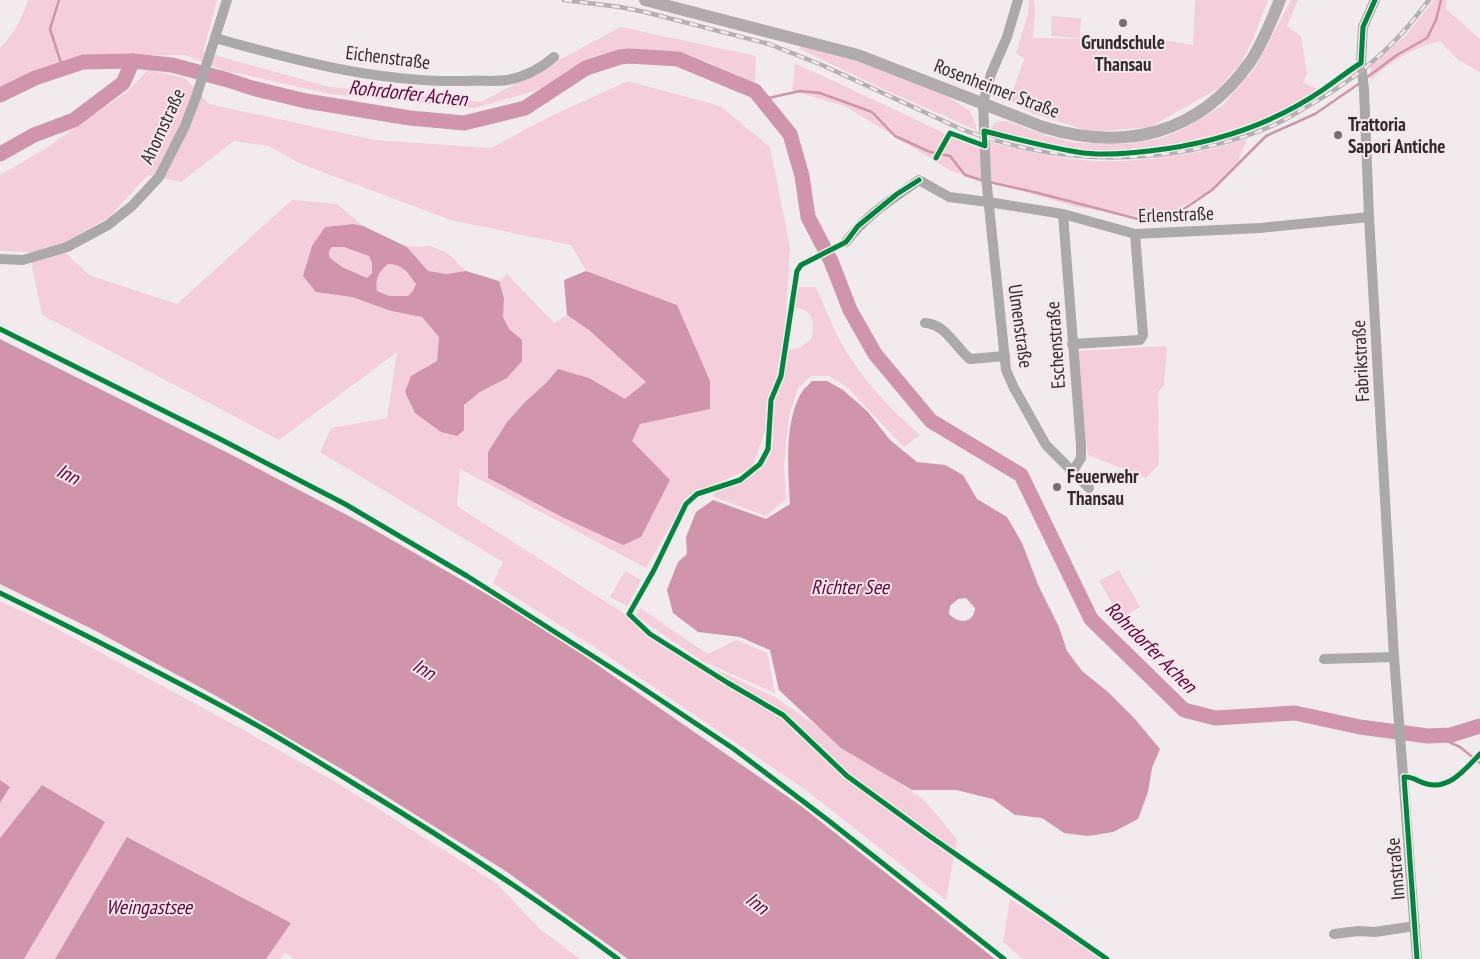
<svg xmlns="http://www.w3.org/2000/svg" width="1480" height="959" font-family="'PT Sans Narrow',sans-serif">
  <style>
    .green { fill: #f4cedb; fill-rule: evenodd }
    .water { fill: #d095aa; fill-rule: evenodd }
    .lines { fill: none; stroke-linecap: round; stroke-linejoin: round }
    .stream { stroke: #d095aa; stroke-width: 2.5 }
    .river { stroke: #d095aa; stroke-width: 15 }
    .minor { stroke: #aba9aa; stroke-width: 10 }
    .major { stroke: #b0abac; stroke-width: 12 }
    .rail-casing { stroke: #b5b0b2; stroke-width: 4.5 }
    .rail { stroke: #f5e8ec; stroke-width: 2.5; stroke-dasharray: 8; stroke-linecap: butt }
    .cycleway-casing { stroke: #f5e8ec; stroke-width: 8 }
    .cycleway { stroke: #00873e; stroke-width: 5 }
    .poi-dot { fill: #756f71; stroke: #f5e8ec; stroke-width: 2 }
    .labels { text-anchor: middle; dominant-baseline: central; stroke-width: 4; stroke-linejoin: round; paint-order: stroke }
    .poi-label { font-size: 19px; font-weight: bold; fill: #312c2e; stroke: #f5e8ec; text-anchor: start }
    .street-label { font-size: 19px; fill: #312c2e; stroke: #f5e8ec }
    .water-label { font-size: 20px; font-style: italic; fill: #6a023a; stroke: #f5e8ec }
  </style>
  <rect width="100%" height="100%" fill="#f2ebed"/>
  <g class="green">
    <path d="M28 0H217L203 52 330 87 481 102 621 27 756 56 755 83 708 62 667 51 622 53 586 61 548 87 475 108 330 94 222 70 185 55 84 56 0 94V48C14 34 22 19 28 0Z"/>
    <path d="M1029 0H1034L1035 13 1033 38 1163 40 1193 45 1195 0H1268L1253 39 1241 63 1219 88 1150 127 1091 132 1032 113 1007 99 1014 88 1024 59 1016 53 1028 14Z"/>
    <path d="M1291 0H1298L1287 26 1301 36 1307 74 1303 83 1319 89 1274 115 1244 128 1183 144 1150 149 1112 151 1071 149 990 129 996 122 1007 121 1047 136 1076 143 1128 144 1163 138 1185 128 1223 105 1255 68Z"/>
    <path d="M1434 0H1447L1446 9 1480 39V72L1458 60 1440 41C1415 47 1389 62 1371 80L1370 67 1406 35Z"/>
    <path d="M1052 16 1081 18 1080 38 1051 36Z"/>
    <path d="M801 45 876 66 937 89 970 111 976 126V130L881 88 800 49Z"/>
    <path d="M795 64 810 70 957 139 986 150 988 142C1010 147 1033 153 1055 157 1119 167 1186 158 1247 139L1238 161 1208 192 1160 219 1077 207 951 171 845 106 792 91Z"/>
    <path d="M148 70 185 78 209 104 375 140 491 148 549 117 628 81 720 106 770 147 790 247 785 328 769 419 752 468 688 496 646 568 460 469 457 506 698 661 776 698 924 800 957 839 946 900 807 791 593 646 493 583 503 562 320 452 331 428 387 418 397 352 279 440 42 315 29 252 0 251V175L42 151 128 91ZM234 141 269 146 295 161 322 172 451 220 571 245 586 271 677 305 710 409 640 424 631 441 623 545 562 517 488 478V452L507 422 525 402 546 383 558 369 589 378 625 399 646 382 589 330 567 315 554 323 507 274 499 281 504 298 503 317 509 329 522 341 507 378 480 392 464 405V430L412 376 437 361 439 337 422 317 391 311 352 297 316 292 325 227 353 224 363 226 337 204 292 200 177 304 89 275 59 247 109 217 148 175 181 182Z"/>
    <path d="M430 246 448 253 466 271 447 274 428 271 407 247Z"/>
    <path d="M332 247H344L369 256 372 263V273L367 278 342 267 329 257V251Z"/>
    <path d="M388 264C403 264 408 273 416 284L413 291 408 296H389L377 291C375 279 379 271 388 264Z"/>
    <path d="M796 287H816C827 312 836 337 852 360 870 388 895 413 920 435L904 447 848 388 829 376H811L798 388 789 416 784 465 786 499 766 516 714 497V491L737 484 766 463 769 453 775 397 782 383 788 350 799 348 811 339C815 321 814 310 794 307Z"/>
    <path d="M1167 346 1164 385 1158 392 1159 464 1146 478 1088 455 1076 353 1079 351Z"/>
    <path d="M1119 570 1140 607 1121 618 1099 581Z"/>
    <path d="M625 571 641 580 627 606 610 597Z"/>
    <path d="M0 601 50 625 238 727 334 781 496 883 541 930 580 959H293L285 952 280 959H266L291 923 128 837 55 959H24L104 822 42 785 0 838V803L10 788 0 780Z"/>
    <path d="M640 608 708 654 737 640 767 653 775 693 702 661 636 616Z"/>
    <path d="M1010 899 1106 959H1023L1003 942Z"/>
  </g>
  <g class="water">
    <path d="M353 224 363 226 407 247 428 271 447 274 466 271 499 281 504 298 503 317 509 329 522 340V361L507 378 480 392 464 405V430L457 436 441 432 415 413 405 392 411 376 437 361 439 337 422 317 391 311 352 297 316 292 303 276 312 246 325 227ZM332 247H344L369 256 372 263V273L367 278 342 267 329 257V251ZM388 264C403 264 408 273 416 284L413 291 408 296H389L377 291C375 279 379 271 388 264Z"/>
    <path d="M586 271 677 305 710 381V409L640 424 632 441 670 480 641 537 623 545 562 517 488 478V452L507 422 525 402 546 383 558 369 589 378 625 399 646 382 589 330 567 315 564 280Z"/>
    <path d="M0 339 232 455 364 524 497 600 586 657 801 806 995 959H628L504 870 352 775 218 697 96 631 0 584Z"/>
    <path d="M812 381H827L843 390 867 411 890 440 917 462 945 465 963 475 977 499 1007 517 1022 543 1039 587 1059 627 1067 651 1082 671 1108 692 1135 719 1160 749 1152 768 1148 792 1138 819 1113 832 1088 836 1064 833 1042 818 1015 815 993 799 956 790H912L841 748 779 690 770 650 740 637 698 632 673 613 667 590 678 562 687 554 686 537 696 512 713 500 766 519 790 504C788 472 784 420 802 392 804 388 809 385 812 381ZM966 598 975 608C974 624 958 624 949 614L950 606 958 599Z"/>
    <path d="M0 780 10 787 0 803Z"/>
    <path d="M42 785 105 822 24 959H0V838Z"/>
    <path d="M127 837 291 923 266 959H55Z"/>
  </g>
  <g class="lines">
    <g class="stream">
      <path d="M59 0 50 29 63 69"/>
      <path d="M1366 78 1397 55 1427 38 1436 20 1441 0"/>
      <path d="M764 99 800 91 820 93 872 112 895 136 930 152 950 156 965 175 984 181"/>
      <path d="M989 182 1034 192 1138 219 1178 213 1212 190 1266 136 1315 114 1360 83"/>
      <path d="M1436 736 1460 747 1480 763"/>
    </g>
    <g class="river">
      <path d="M0 95 35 78 83 62 133 61 172 65 228 80 252 88 306 101 410 118 464 123 525 108 586 68 620 57 629 56 678 59 755 91 790 134 802 176 808 217 831 261 850 310 875 354 931 421 1021 475 1091 619 1184 710 1215 718 1295 713 1360 727 1428 736 1451 735 1480 726"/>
      <path d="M0 154 34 135 74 120 123 83 133 61"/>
    </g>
    <g class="minor">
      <path d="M1018 0 1007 37 991 74 983 103 986 177 1006 370 1014 388 1046 445 1089 488"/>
      <path d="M1375 0 1363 27 1361 63 1364 89 1369 217 1394 657 1417 959"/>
      <path d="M215 38C297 61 380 83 465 81 479 80 494 82 507 80 525 77 541 68 554 57"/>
      <path d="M1063 214 1081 445V458L1073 471"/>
      <path d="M846 242C867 214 891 200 919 180L949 197 988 202 1063 214 1135 234 1260 228 1369 217"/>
      <path d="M0 259 23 260 67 247 108 225 132 206 159 177 185 126 196 97 227 0"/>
      <path d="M925 323C946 324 955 347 970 359L1005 356"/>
      <path d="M1072 344 1140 340 1143 335 1135 234"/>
      <path d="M1324 659 1394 657"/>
      <path d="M1334 934 1358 931 1375 932 1415 926"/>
    </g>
    <path class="major" d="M645 0 858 55 1043 127C1126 152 1199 134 1250 62 1263 43 1271 21 1280 0"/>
    <g class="rail-casing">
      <path id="rail" d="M564 0 620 7 645 12 769 44 822 65 961 129C1034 156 1104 164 1180 152 1214 146 1247 138 1278 123 1288 118 1298 112 1308 106 1342 87 1376 62 1403 32 1412 22 1420 11 1429 0"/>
    </g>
    <use href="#rail" class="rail"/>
    <g class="cycleway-casing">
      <g id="cycleway">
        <path d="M936 158 950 133 985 146 984 131C1015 139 1046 147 1077 152 1101 156 1125 154 1149 151 1211 144 1272 125 1324 89 1336 81 1348 71 1361 63L1363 27 1375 0"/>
        <path d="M919 180 897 194 858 226 846 242 801 265 797 271 781 376 771 400 768 449 760 464 740 480 697 494 686 504 654 570 629 614 650 634 728 683 783 715 847 776 928 835 1107 959"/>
        <path d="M0 329 218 438 345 504 467 576 635 683 734 749 829 821 1004 959"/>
        <path d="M0 593C82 633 163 674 242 717 280 738 317 761 353 783 444 838 533 896 618 959"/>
        <path d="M1417 959 1404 777C1413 776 1418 782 1427 784 1450 790 1466 768 1480 754"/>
      </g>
    </g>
    <use href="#cycleway" class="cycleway"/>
  </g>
  <g class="poi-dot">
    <circle cx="1123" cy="23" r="5"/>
    <circle cx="1338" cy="135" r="5"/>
    <circle cx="1057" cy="487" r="5"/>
  </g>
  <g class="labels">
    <g class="poi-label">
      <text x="1123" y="42" text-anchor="middle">Grundschule<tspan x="1123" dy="22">Thansau</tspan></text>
      <text x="1348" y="124">Trattoria<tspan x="1348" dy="22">Sapori Antiche</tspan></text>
      <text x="1067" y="476">Feuerwehr<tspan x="1067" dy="22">Thansau</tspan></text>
    </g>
    <g class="street-label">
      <text transform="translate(388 57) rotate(7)">Eichenstraße</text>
      <text transform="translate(997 88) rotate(21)">Rosenheimer Straße</text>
      <text transform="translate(162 126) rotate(-65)">Ahornstraße</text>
      <text transform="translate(1176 214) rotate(-2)">Erlenstraße</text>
      <text transform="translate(1021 326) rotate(82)">Ulmenstraße</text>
      <text transform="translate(1055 345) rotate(-94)">Eschenstraße</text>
      <text transform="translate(1360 361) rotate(-93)">Fabrikstraße</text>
      <text transform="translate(1395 869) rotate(-95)">Innstraße</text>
    </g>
    <g class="water-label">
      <text transform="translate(408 93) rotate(6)">Rohrdorfer Achen</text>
      <text transform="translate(68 474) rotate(27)">Inn</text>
      <text x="850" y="587">Richter See</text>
      <text transform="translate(1151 647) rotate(45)">Rohrdorfer Achen</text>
      <text transform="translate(424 669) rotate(30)">Inn</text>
      <text transform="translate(757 903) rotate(37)">Inn</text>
      <text x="149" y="907">Weingastsee</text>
    </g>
  </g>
</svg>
